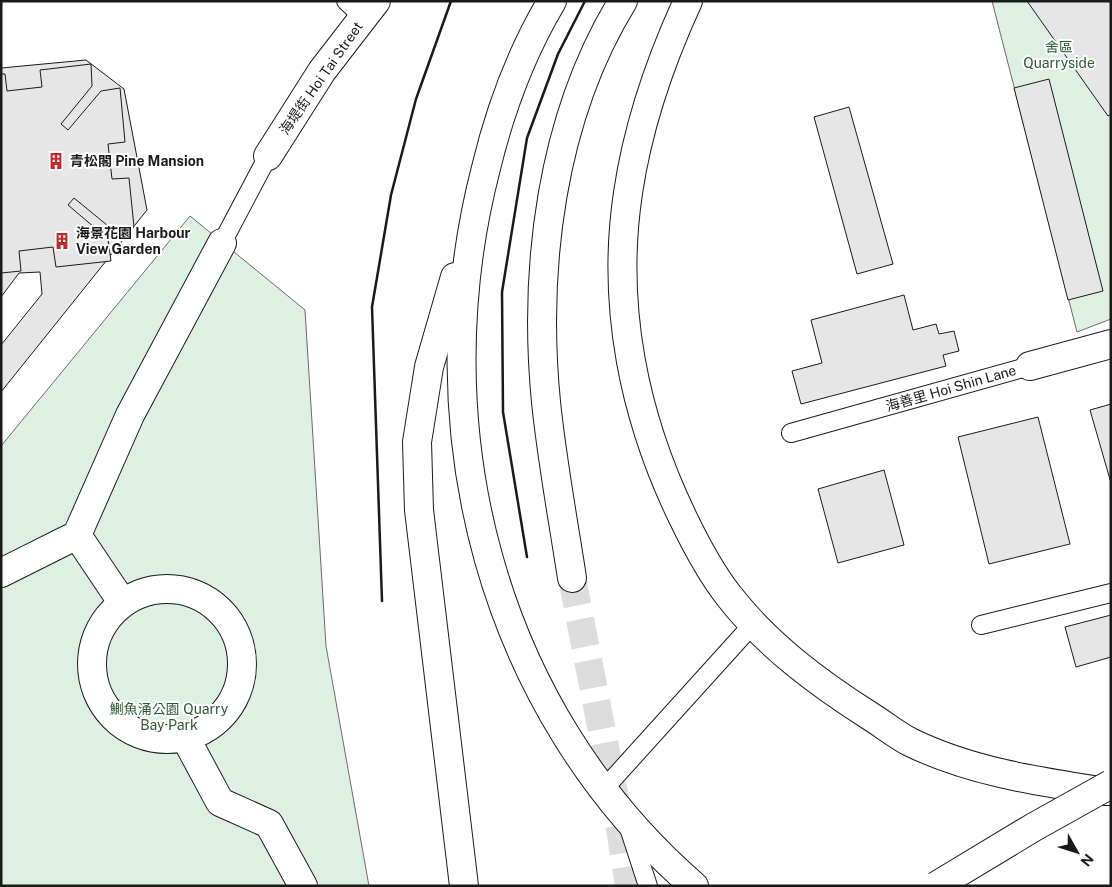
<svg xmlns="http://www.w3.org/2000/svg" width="1112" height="887" font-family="'Public Sans','Noto Sans TC',sans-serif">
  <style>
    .green { fill: #e0efe3; stroke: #6a6a6a }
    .building { fill: #e6e6e6; stroke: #1a1a1a }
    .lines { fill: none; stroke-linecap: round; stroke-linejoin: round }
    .highway-tunnel { stroke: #ddd; stroke-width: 28; stroke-dasharray: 28 14; stroke-linecap: butt }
    .lane-casing { stroke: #1a1a1a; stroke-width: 20 }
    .street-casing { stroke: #1a1a1a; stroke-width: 30 }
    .highway-casing { stroke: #1a1a1a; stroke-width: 30 }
    .lane { stroke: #fff; stroke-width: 18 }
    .street { stroke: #fff; stroke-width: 28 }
    .highway { stroke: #fff; stroke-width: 28 }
    .highway-bridge-casing { stroke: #1a1a1a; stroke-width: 30; stroke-linecap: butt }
    .highway-bridge { stroke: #fff; stroke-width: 28 }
    .wall { stroke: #1a1a1a; stroke-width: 2.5 }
    .labels { text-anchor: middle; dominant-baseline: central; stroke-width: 4; stroke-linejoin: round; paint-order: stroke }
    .park-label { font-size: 14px; fill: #2b5a34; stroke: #fff }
    .street-label { font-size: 14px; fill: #1a1a1a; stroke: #fff }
    .poi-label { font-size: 14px; font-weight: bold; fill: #1a1a1a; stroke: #fff; text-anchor: start }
  </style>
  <rect width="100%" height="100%" fill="#fff"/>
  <g class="green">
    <path d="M992 1H1111V319L1077 332Z"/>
    <path d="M190 216 305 310 326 646 369 886H1V446Z"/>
  </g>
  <g class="building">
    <path d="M1027 1H1111V114L1108 116Z"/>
    <path d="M86 60 124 89 147 210 1 392V345L42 294 40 272 19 273 1 297V68Z"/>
    <path d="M91 64 92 86 61 124 68 130 101 91 120 88 125 142 108 144 112 179 129 178 134 227 113 230 74 198 68 205 108 239 111 261 56 267 53 247 19 251 21 271 1 273V74H5L7 91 42 87 40 70Z"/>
    <path d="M1049 79 1103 291 1068 300 1014 88Z"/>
    <path d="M849 107 893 264 857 274 814 117Z"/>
    <path d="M904 295 913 330 936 324 939 334 954 331 959 351 943 355 946 366 801 404 792 371 822 363 811 320Z"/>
    <path d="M1111 404V483L1090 410Z"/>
    <path d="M1038 417 1070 544 989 564 958 437Z"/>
    <path d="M884 470 904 545 838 563 818 489Z"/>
    <path d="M1111 615V657L1076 667 1065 627Z"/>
  </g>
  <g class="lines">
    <path class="highway-tunnel" d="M572 578 616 803 629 886"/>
    <g class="lane-casing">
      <g id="lane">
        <path d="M346 1 363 17"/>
        <path d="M222 243 268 156"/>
        <path d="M791 433 1030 366"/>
        <path d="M981 625 1111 593"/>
        <path d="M602 791 753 624"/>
        <path d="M627 822 648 886"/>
      </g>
    </g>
    <g class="street-casing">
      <g id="street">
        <path d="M268 156 322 71 376 1"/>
        <path d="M1030 366 1111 344"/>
        <path d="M77 535 122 602"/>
        <path d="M1 573 77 535 130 415 222 243"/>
        <circle cx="167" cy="664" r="75"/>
        <path d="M185 737 220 802 269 824 303 886"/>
      </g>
    </g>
    <g class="highway-casing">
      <g id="highway">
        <path d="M552 1C521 53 500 110 486 168 419 426 490 709 694 886"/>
        <path d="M688 1C659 64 638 125 628 193 611 306 634 417 683 518 696 545 710 572 729 596 767 645 818 683 870 716 883 724 896 735 910 742 969 771 1035 781 1100 791H1111"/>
        <path d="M455 277 429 367 417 442 419 510 464 886"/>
        <path d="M572 578C563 519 552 461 546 402 533 268 551 118 623 1"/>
      </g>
    </g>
    <use href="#lane" class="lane"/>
    <use href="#street" class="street"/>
    <use href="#highway" class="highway"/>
    <g class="highway-bridge-casing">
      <path id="highway-bridge" d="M936 886 1034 827 1111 784"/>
    </g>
    <use href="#highway-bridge" class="highway-bridge"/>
    <g class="wall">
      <path d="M527 557 503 412 502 292 527 138 558 54 585 1"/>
      <path d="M382 601 372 307 391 195 416 99 451 1"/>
    </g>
  </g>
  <defs>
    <g id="building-bare" transform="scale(1.35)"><path d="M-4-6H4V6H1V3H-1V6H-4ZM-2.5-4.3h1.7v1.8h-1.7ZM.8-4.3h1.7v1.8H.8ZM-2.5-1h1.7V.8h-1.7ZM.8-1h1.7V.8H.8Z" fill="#c62828" stroke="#fff" stroke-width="2.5" paint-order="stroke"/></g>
  </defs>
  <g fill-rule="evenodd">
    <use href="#building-bare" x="56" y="161"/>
    <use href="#building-bare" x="62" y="241"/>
  </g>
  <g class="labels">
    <g class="park-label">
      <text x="1059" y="47">舍區<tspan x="1059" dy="16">Quarryside</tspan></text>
      <text x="169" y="709">鰂魚涌公園 Quarry<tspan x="169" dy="16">Bay Park</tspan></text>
    </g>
    <g class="street-label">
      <text transform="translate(321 78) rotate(-55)">海堤街 Hoi Tai Street</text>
      <text transform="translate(951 388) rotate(-16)">海善里 Hoi Shin Lane</text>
    </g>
    <g class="poi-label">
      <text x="70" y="161">青松閣 Pine Mansion</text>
      <text x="76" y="233">海景花園 Harbour<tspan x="76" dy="16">View Garden</tspan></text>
    </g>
  </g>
  <rect width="1112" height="887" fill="none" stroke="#1a1a1a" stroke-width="5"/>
  <g transform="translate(1077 852) rotate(129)" stroke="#ffffff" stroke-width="4" paint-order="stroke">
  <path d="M0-4L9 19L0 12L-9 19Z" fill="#1a1a1a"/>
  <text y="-8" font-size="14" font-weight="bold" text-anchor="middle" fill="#1a1a1a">N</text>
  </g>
</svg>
